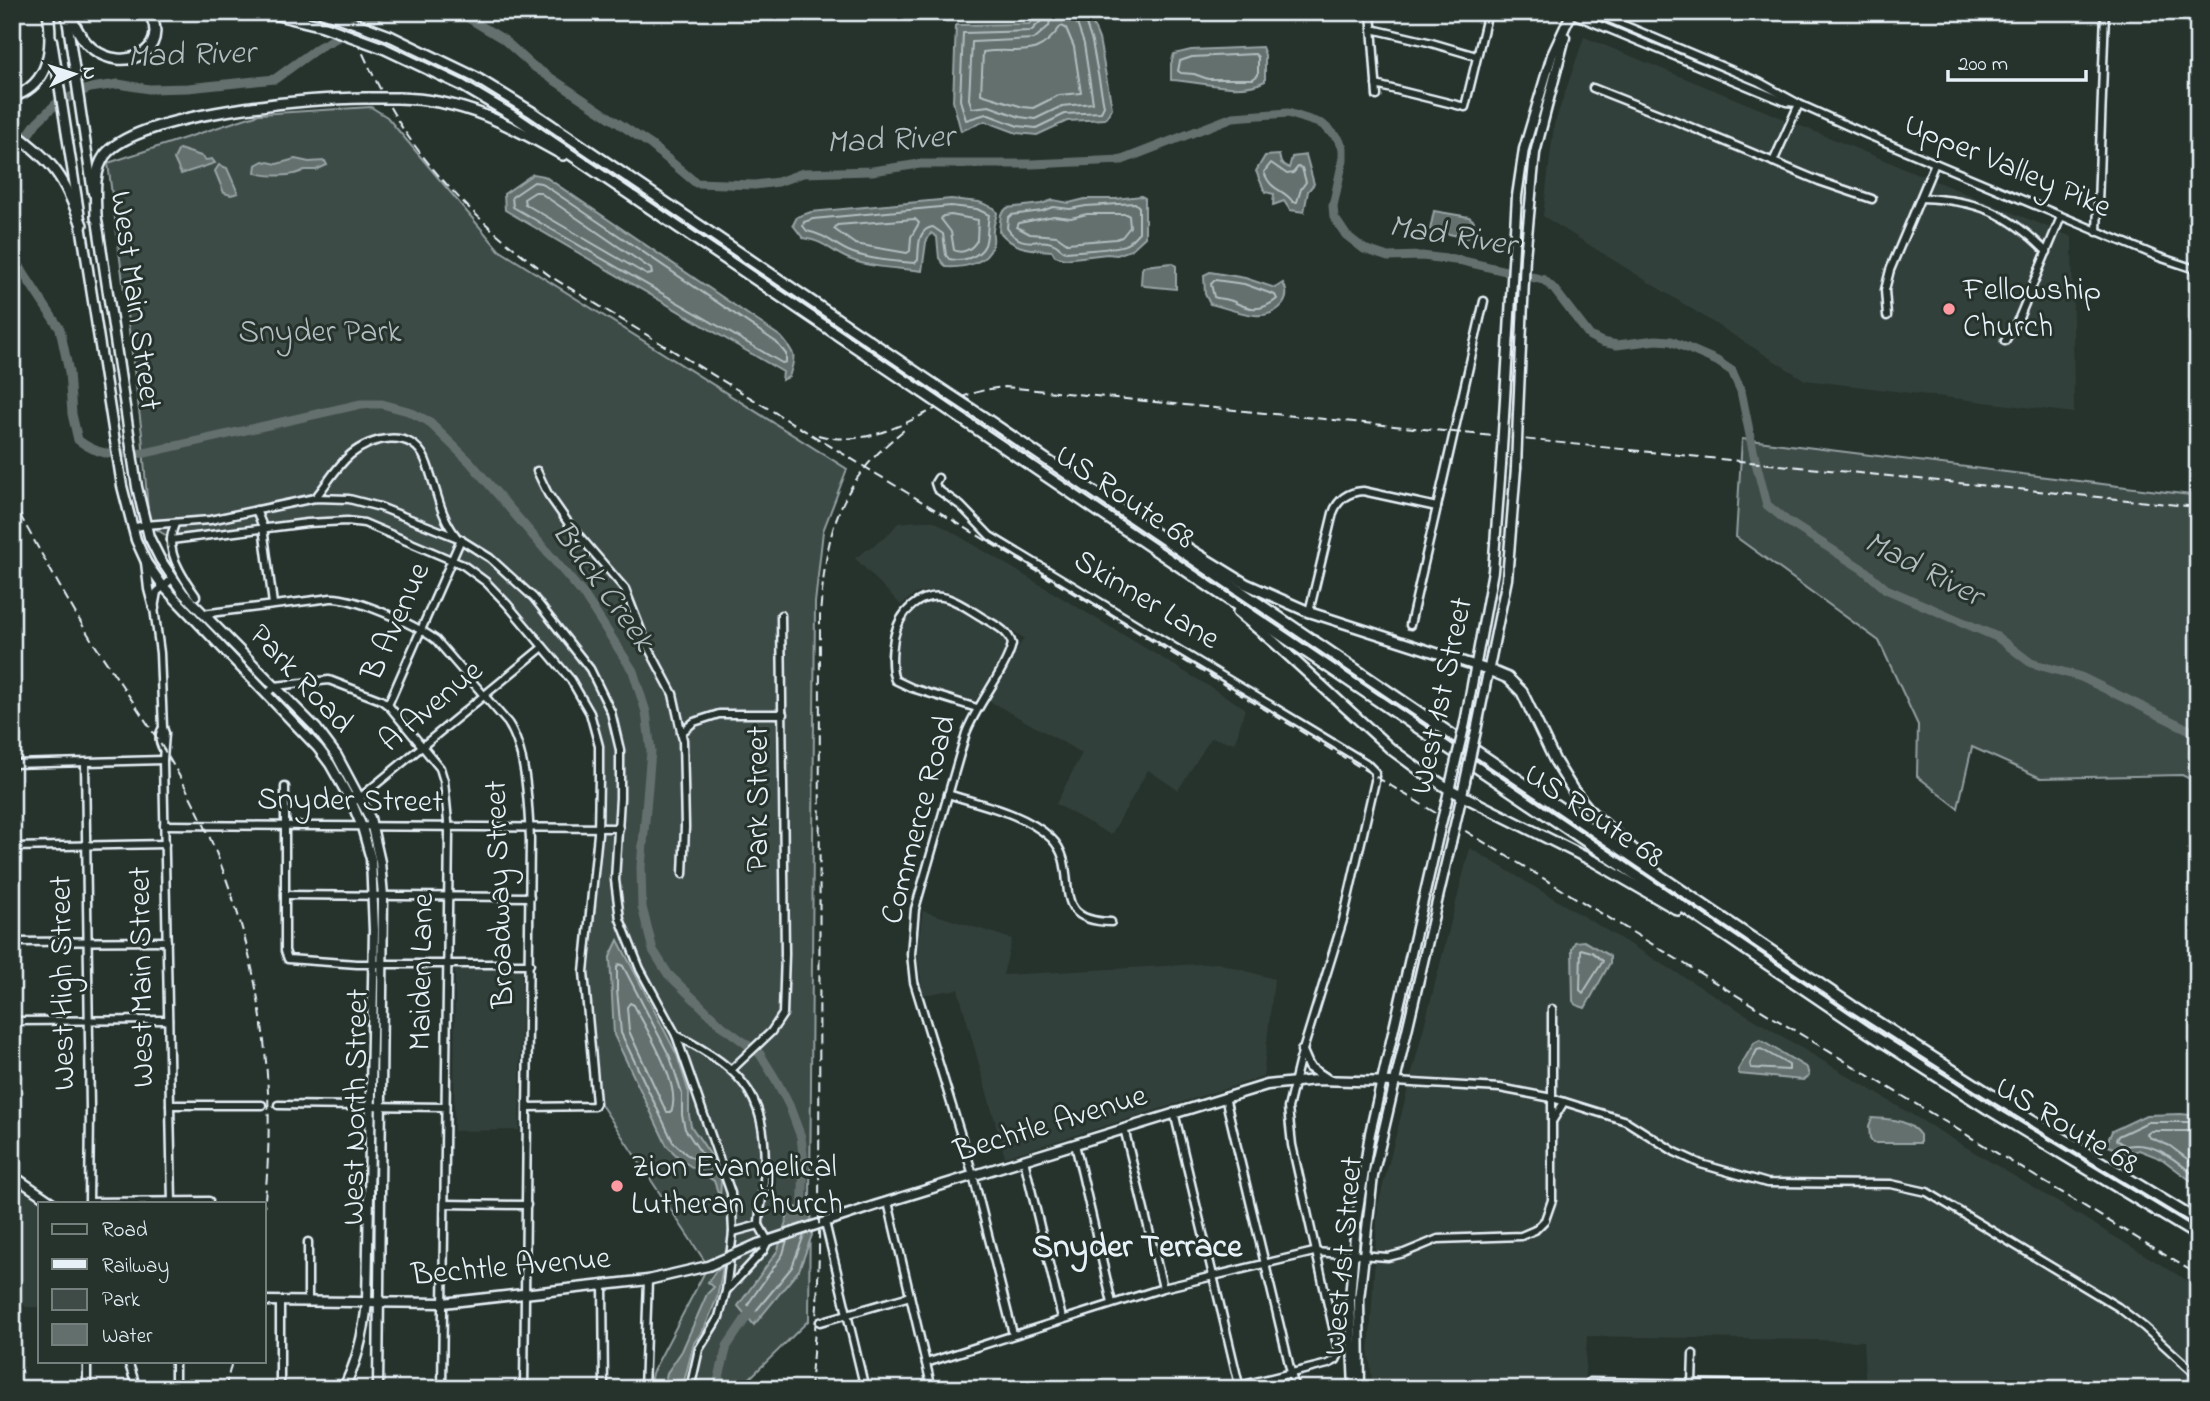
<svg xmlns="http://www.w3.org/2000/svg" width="2210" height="1401" font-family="'Indie Flower',sans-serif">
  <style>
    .built { fill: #333f3a }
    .green { fill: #3e4b47; stroke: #939ea0; stroke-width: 2 }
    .water { fill: #636f6d; stroke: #98a3a5; stroke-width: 2 }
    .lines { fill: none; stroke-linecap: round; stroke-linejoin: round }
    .shore { stroke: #b3bdc0; stroke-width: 2 }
    .river { stroke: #636f6d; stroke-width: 9 }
    .minor-casing { stroke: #e8f1f8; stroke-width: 11 }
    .major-casing { stroke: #e8f1f8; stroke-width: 13 }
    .highway-casing { stroke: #e8f1f8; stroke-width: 14 }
    .minor { stroke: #26332d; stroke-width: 6 }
    .major { stroke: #26332d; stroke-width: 8 }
    .highway { stroke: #26332d; stroke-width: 9 }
    .rail { stroke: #e8f1f8; stroke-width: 2; stroke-dasharray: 10 5; stroke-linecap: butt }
    .major-bridge-casing { stroke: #e8f1f8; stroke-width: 13; stroke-linecap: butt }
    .highway-bridge-casing { stroke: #e8f1f8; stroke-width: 14; stroke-linecap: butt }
    .major-bridge { stroke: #26332d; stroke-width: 8 }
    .highway-bridge { stroke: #26332d; stroke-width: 9 }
    .poi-dot { fill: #ff9aa2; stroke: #26332d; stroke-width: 2.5 }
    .labels { text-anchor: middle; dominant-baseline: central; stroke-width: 6; stroke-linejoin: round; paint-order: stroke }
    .street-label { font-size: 32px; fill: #e8f1f8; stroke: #26332d }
    .poi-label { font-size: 32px; fill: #e8f1f8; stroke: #26332d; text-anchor: start }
    .park-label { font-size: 32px; fill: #b5bfc3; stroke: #26332d }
    .water-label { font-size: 33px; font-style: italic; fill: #b3bdc0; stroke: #26332d }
    .neighbourhood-label { font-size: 33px; font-weight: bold; fill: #e8f1f8; stroke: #26332d }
  </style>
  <rect width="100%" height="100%" fill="#26332d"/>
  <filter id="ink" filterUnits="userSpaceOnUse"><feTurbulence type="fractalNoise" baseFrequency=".0143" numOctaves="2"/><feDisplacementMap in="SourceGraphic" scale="14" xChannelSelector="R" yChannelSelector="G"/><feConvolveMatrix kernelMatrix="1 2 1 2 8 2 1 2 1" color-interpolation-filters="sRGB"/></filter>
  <g filter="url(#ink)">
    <g class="built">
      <path d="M1584 37 2072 237 2074 413 1805 380 1543 216 1554 125Z"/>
      <path d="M919 521H934L1245 708 1235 743 1211 738 1178 790 1148 770 1111 835 1056 804 1082 753 986 699 1024 638 948 591H926L915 594 901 605 855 558 887 536 898 523Z"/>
      <path d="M937 600 948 603 998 631 1008 642 1007 648 977 699 972 702 903 682 898 678 896 652 901 624 910 611 924 602Z"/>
      <path d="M1470 848 2198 1287V1389H1866L1863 1341 1587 1336 1584 1389H1373L1369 1355 1378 1205Z"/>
      <path d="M923 911 1012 939 1003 975 1218 963 1274 979 1263 1077 1005 1157 958 989 923 995 917 950Z"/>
      <path d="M522 969 519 1130 454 1131 455 970Z"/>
      <path d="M12 1180 44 1202 40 1203V1307H26L16 1297H12Z"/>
    </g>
    <g class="green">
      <path d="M371 107 387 117 499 250 847 469 823 531 815 603 809 1320 750 1378 749 1389H649L652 1373 708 1266 596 1097 584 972 598 828 597 736 584 700 507 604 452 560 364 523H307L172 539 149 525 142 434 108 163 259 114Z"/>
      <path d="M1742 439 2198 496V783L2182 775 2041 778 1972 747 1958 808 1917 776 1918 725 1879 641 1736 537Z"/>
    </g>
    <g class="water">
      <path d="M1035 12H1088L1099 39 1112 108 1105 119 1067 121 1037 135 1017 133 985 121 961 131 953 101 956 25 1029 24 1036 17Z"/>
      <path d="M1262 47 1265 55V81C1239 95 1199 81 1171 80V64L1174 54 1191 50Z"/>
      <path d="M179 149 201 156 206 160 212 159 215 163 181 174 174 159Z"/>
      <path d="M1279 155 1281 163 1289 168 1292 157 1306 155 1314 184 1308 191 1304 212 1290 210 1284 201 1273 205 1274 194 1265 192 1256 171 1265 156Z"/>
      <path d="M295 159 309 162 325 161 327 165 316 170H304C296 177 263 177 255 172L256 165 263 161 277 164Z"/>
      <path d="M219 165 227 168 238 193 231 195 224 193 215 171Z"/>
      <path d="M533 174 544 176 781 337C796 354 796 356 789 377L782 380 783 372 505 210 504 194Z"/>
      <path d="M1141 196 1145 198V237L1131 250 1117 255 1107 254 1065 259 1055 256 1052 251C1029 249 1015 250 999 231L1001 214 1007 208 1041 204 1053 200 1069 203 1085 199H1116Z"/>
      <path d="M951 199 979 202 994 208 997 213C996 219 993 225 993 231 992 234 994 238 993 242 990 264 963 268 946 267L939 258 937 237 931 233 926 242 922 271C899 268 871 268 849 259 829 251 828 242 803 238L793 225 797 217 811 212Z"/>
      <path d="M1434 211 1469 217 1474 221 1468 238 1430 230Z"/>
      <path d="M1172 263 1176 266V289L1145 286 1141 284 1142 269 1144 266Z"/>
      <path d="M1210 272 1245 278 1275 288 1283 283C1287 290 1288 297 1283 304 1265 327 1231 308 1210 304L1205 294 1204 275Z"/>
      <path d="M618 940 677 1055 689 1093V1115L691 1126 714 1160 721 1181 720 1198 714 1181 681 1160 667 1146 614 1035 610 957Z"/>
      <path d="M1584 941 1610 956V963L1585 1008 1576 1005 1573 1001 1572 948 1575 942Z"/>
      <path d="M1760 1040 1807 1068 1809 1076 1803 1080 1739 1074 1738 1070 1754 1043Z"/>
      <path d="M2181 1114 2198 1116V1186L2162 1159 2139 1150 2127 1154 2106 1145 2112 1131 2146 1115Z"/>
      <path d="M1872 1118C1891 1119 1908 1119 1920 1135V1143H1873L1870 1139 1869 1126Z"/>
      <path d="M790 1207 811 1208 812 1235 799 1270 754 1325 738 1306 778 1250Z"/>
      <path d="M723 1267 717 1298 705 1327 694 1343 682 1389H670L665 1382 667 1373 682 1351 707 1294 714 1287 708 1282 715 1272Z"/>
    </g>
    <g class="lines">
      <g class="shore">
        <path d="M1042 12 1041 21 1031 31 963 33 960 100 966 120 986 114 1018 126 1036 128 1065 114 1101 112 1104 106 1092 42 1082 12"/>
        <path d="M1051 12 1049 26 1034 39 972 42 969 99 972 108 989 106 1020 117 1035 119 1062 106 1093 103 1084 44 1073 12"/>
        <path d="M1061 26 1066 28 1074 47 1081 93 1059 95 1033 108 1023 107 981 94 983 52C1020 47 1035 62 1061 26Z"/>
        <path d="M1255 54 1258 57V75L1253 79H1208L1194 74 1181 73 1178 71 1180 61 1192 57Z"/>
        <path d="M1271 163 1287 174 1293 173 1298 167 1302 168 1306 182 1301 189 1297 202H1293C1283 188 1271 192 1264 172Z"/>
        <path d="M534 182 541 183 776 342 786 354V362L782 363 513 207 512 197Z"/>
        <path d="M535 192H539L651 269 652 274 647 275 525 204 524 199Z"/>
        <path d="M1135 203 1139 207V232C1135 236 1131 241 1127 244 1120 249 1077 251 1066 252 1062 251 1059 247 1056 245 1040 235 1023 252 1007 228L1008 218 1011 215 1042 211 1053 207 1070 209 1086 206Z"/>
        <path d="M951 206 977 209 989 215C987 224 988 237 985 245 979 258 961 262 949 259L946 255 943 234 933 227C917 229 919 247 918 260L915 263C894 261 872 260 853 253 834 246 830 236 807 231L803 226 804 222 813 219Z"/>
        <path d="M1087 214H1127L1129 216 1130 227 1122 237 1116 239 1067 243 1057 236 1030 234 1017 227 1019 223 1054 216 1071 218Z"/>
        <path d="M951 215 978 220 977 240C973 248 963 255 954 250L951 232 941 219 943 216Z"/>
        <path d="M915 219 919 223 911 237 910 251 907 253 855 244 834 229 837 225Z"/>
        <path d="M1215 280 1244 284 1275 295 1277 299C1261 312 1249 310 1232 301 1227 299 1219 299 1214 297L1211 284Z"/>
        <path d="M1581 949 1592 952 1603 961 1583 993 1580 990Z"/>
        <path d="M619 964 623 966 670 1057 682 1094V1115L685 1129 705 1159 703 1164 686 1154 673 1142 621 1033 617 990V967Z"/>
        <path d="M630 1003 634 1005C646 1029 683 1087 671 1112H667L663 1105 629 1031 627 1007Z"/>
        <path d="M1761 1049 1789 1065V1070L1751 1068 1750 1064 1757 1050Z"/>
        <path d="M2198 1122H2148L2118 1136 2116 1140 2126 1146C2155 1140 2176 1161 2198 1178"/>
        <path d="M2198 1131H2151L2147 1134 2149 1137 2170 1146 2198 1167"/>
        <path d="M787 1240 783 1254 748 1304 752 1312 756 1311 792 1267 804 1235"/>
      </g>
      <g class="river">
        <path d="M458 12 503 39 533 66 651 145 696 183 755 185 778 182 803 173 872 171 920 164H1032L1122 160 1233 117 1288 113 1322 124 1338 138 1343 148V160L1333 206 1334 217 1346 235 1364 249 1388 257 1422 256 1463 261 1544 280 1554 289 1590 336 1602 342 1617 345 1656 340 1671 341 1717 361 1732 371 1741 391 1754 455 1767 505 1787 521 1864 570 1886 589 1997 637 2031 663 2081 677 2198 734"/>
        <path d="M12 162 16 152 37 122 57 103 90 88 118 84 149 89 188 88 275 79 319 47 387 12"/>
        <path d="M12 251 24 274 60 329 69 372 72 414 78 440C102 458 116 454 145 453L361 404H382L408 411 428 421 470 462 584 595 633 671 646 712 651 751 641 867 642 907 653 950 668 974 722 1026 760 1054 776 1080 789 1105 801 1137 804 1162 802 1218"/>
        <path d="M716 1389 727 1346 752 1309"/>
      </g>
      <g class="minor-casing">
        <g id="minor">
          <path d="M1371 12 1377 96"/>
          <path d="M1593 12 1759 82 1799 104 1868 135 2159 257 2198 270"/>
          <path d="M1570 13 1786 102 1797 103"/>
          <path d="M1372 29 1428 42 1476 56"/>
          <path d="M1376 85 1465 107 1488 12"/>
          <path d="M1593 88 1669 118 1819 181 1872 199"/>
          <path d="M1773 162 1799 104"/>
          <path d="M1921 198C1977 200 2007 212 2047 252"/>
          <path d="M2097 232 2105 12"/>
          <path d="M1887 316 1885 290 1890 270 1935 163"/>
          <path d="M2005 341 2019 318 2061 217"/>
          <path d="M537 471 548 494 569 524 625 589 646 643 673 694 683 740 685 827 683 874"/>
          <path d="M938 478 935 483 937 489 961 506 990 536 1366 763 1375 772V781L1343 920 1299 1063 1288 1108 1292 1145 1339 1354 1336 1360 1328 1364 1239 1386"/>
          <path d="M315 498C327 484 336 467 350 455 371 437 411 428 425 459 436 484 438 513 456 536"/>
          <path d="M256 510 263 527 273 604"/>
          <path d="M175 524C173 529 171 535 171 540 170 559 186 582 196 596"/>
          <path d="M132 528 145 525 210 520 315 498 349 499 380 507 458 538 490 558 534 598 590 669 611 712 620 750V798L615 880 620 919 640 969 676 1035 731 1193 733 1232 726 1291 719 1317 699 1349 690 1389"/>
          <path d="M171 540 307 523 347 521 364 523 463 565 486 582 507 604 571 680 590 713 599 746V777L598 834 584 972 596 1103 594 1106 528 1107"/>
          <path d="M1309 612 1333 513C1338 499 1348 492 1363 491L1437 507"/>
          <path d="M202 614 331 598C354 597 416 625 436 640L508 723C527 752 528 805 530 839L524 1389"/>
          <path d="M1410 625 1484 301"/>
          <path d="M267 694 275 686 329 680 381 700 389 706 440 768 444 781 449 832 442 1389"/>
          <path d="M388 705 461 539"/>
          <path d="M977 708 912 688 895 680C890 667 892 651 894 638 899 612 920 591 947 598 959 602 970 610 980 616 992 624 1008 629 1012 644 1006 670 977 704 966 733L915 909 911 954 914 982 973 1175 1013 1334"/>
          <path d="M163 728C158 735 159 742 163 749"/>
          <path d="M681 733 694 722 719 714H783"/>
          <path d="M85 763 90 1109 89 1203"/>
          <path d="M12 764 163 760"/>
          <path d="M285 787V951L288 959 357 964H530"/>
          <path d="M948 794C982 805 1024 813 1051 838 1084 870 1043 921 1111 922"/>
          <path d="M357 800 543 647"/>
          <path d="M164 825 619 828"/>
          <path d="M12 847 165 844"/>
          <path d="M285 895 530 897"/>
          <path d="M12 942 167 941"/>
          <path d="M12 1021 168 1020"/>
          <path d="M676 1035C748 1072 769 1099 764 1182 763 1197 759 1210 759 1225L733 1232"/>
          <path d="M732 1069 771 1032 783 1014 785 954 781 615"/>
          <path d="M1395 1082 1500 1088 1552 1098 1626 1121 1675 1152 1701 1164 1767 1183 1891 1184 1927 1192 2118 1307 2144 1327 2198 1376"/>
          <path d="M1225 1097 1295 1389"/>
          <path d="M170 1105H262"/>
          <path d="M278 1105 445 1107"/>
          <path d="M1174 1112 1240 1389"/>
          <path d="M1553 1120 1564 1102"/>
          <path d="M1124 1128 1163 1288"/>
          <path d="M1075 1144 1112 1303"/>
          <path d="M1024 1160 1062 1318"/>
          <path d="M89 1202 209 1201"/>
          <path d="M888 1202 932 1389"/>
          <path d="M172 1203 163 760 165 733 163 728 160 653 154 608 157 592 172 579"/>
          <path d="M445 1204 527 1205"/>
          <path d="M825 1222 865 1389"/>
          <path d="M603 1284 604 1389"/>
          <path d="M727 1290 763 1251 768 1241 759 1225"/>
          <path d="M308 1301V1242"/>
          <path d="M820 1322 910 1296"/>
          <path d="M128 1361 137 1389"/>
          <path d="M175 1361V1389"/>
          <path d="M926 1363 1163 1288 1314 1252 1388 1257 1404 1253 1438 1239 1521 1236 1535 1230 1545 1220 1552 1200V1009"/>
          <path d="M1590 1382 1784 1385 1808 1389"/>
          <path d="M1692 1383 1693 1354"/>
          <path d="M87 1389V1361"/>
          <path d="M280 1389V1301"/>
          <path d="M644 1389 648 1280"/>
        </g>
      </g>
      <g class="major-casing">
        <g id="major">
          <path d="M66 12 93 193"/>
          <path d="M52 40 122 486 136 540 146 562 163 586 318 748 330 764 352 803 362 827 371 859 374 930 367 1302C364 1333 358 1361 343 1389"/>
          <path d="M96 213 137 487 149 537 160 559 183 593 316 728 337 756 370 818 380 862 383 896 378 1389"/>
          <path d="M1518 414 1525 257 1535 153 1565 37"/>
          <path d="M1504 416 1517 196 1524 149 1552 55 1572 12"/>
          <path d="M146 562 149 589 154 608"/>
          <path d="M1309 612 1489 670"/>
          <path d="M1465 723 1493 571 1501 465"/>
          <path d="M1476 731 1507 579 1516 468"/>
          <path d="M1446 804 1453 773"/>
          <path d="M1458 812 1465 781"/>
          <path d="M1302 1051 1309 1067 1327 1079"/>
          <path d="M12 1175 53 1203"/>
          <path d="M758 1244 874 1206 1267 1085 1316 1080 1395 1082"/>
          <path d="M264 1301 443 1303 648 1280 708 1266"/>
          <path d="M1354 1389 1350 1299 1356 1222 1370 1133 1438 836"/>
          <path d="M1360 1389 1359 1299 1373 1176 1451 842"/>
        </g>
      </g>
      <g class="highway-casing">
        <g id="highway">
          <path d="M68 12C75 25 81 40 93 49 123 73 172 52 149 12"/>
          <path d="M265 12 323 26"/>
          <path d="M322 12 336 16"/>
          <path d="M390 36 475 77 532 112 935 385"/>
          <path d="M383 48 461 85 515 117 922 392"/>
          <path d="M12 97C51 85 53 46 48 12"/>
          <path d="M398 98C463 99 508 124 563 155"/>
          <path d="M12 131C56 165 62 174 82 225"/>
          <path d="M96 218C96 198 92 173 105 155 137 113 317 97 370 98"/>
          <path d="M982 416 1854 1007 1998 1099 2198 1221"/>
          <path d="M969 424 1866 1031 1988 1109 2198 1236"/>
          <path d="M1181 544 1246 584 1309 612"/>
          <path d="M1238 612 1274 642 1391 749 1421 771 1449 789 1595 862 1678 910"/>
          <path d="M1489 670 1508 678 1522 692 1555 761 1573 790 1591 812 1643 858"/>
        </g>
      </g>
      <use href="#minor" class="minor"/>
      <use href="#major" class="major"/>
      <use href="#highway" class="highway"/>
      <g class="rail">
        <path d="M345 12C362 53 381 95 405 132 445 190 496 237 553 278L2198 1275"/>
        <path d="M818 435C888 454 936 392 1005 387L2198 507"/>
        <path d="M12 501C38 547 63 594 91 639 124 690 160 738 188 792 255 920 280 1065 264 1208"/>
        <path d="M225 1389 232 1361"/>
        <path d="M810 1389 817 1306 819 1254 820 616C826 534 836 484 904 430"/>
      </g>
      <g class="major-bridge-casing">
        <g id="major-bridge">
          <path d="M1501 465 1504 416"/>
          <path d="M1516 468 1518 414"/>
          <path d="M1453 773 1465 723"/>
          <path d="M1465 781 1476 731"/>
          <path d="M1438 836 1446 804"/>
          <path d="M1451 842 1458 812"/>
          <path d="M708 1266 758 1244"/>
        </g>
      </g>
      <g class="highway-bridge-casing">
        <g id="highway-bridge">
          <path d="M336 16 390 36"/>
          <path d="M323 26 383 48"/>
          <path d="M370 98H398"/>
          <path d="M935 385 982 416"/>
          <path d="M922 392 969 424"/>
        </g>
      </g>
      <use href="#major-bridge" class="major-bridge"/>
      <use href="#highway-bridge" class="highway-bridge"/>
    </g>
  </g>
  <g class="poi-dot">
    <circle cx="1949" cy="309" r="7"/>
    <circle cx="617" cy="1186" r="7"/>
  </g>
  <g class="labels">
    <g class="street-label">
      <text transform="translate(2007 167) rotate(23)">Upper Valley Pike</text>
      <text transform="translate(134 301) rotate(82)">West Main Street</text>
      <text transform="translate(1124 498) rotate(34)">US Route 68</text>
      <text transform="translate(1146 601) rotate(31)">Skinner Lane</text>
      <text transform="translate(397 622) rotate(-66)">B Avenue</text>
      <text transform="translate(300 680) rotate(47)">Park Road</text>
      <text transform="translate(1443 696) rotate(-78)">West 1st Street</text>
      <text transform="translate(432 707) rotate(-40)">A Avenue</text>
      <text transform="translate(759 799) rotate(-90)">Park Street</text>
      <text transform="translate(350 802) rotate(1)">Snyder Street</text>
      <text transform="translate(1593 817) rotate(34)">US Route 68</text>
      <text transform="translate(920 820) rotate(-75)">Commerce Road</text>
      <text transform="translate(501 894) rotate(-92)">Broadway Street</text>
      <text transform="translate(423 972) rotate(-89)">Maiden Lane</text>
      <text transform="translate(143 977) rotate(-91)">West Main Street</text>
      <text transform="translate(64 983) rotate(-91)">West High Street</text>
      <text transform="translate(357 1107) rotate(-89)">West North Street</text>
      <text transform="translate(1051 1125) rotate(-17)">Bechtle Avenue</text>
      <text transform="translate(2066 1127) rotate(31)">US Route 68</text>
      <text transform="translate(1345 1256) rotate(-85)">West 1st Street</text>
      <text transform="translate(511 1268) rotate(-5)">Bechtle Avenue</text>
    </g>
    <g class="poi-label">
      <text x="1963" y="291">Fellowship<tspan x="1963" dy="37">Church</tspan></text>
      <text x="631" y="1168">Zion Evangelical<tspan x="631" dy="37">Lutheran Church</tspan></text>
    </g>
    <g class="park-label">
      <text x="320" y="333">Snyder Park</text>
    </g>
    <g class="water-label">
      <text transform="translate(191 56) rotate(-2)">Mad River</text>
      <text transform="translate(890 141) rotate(-3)">Mad River</text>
      <text transform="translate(1452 237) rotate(9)">Mad River</text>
      <text transform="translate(1923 570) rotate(27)">Mad River</text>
      <text transform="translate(602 587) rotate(54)">Buck Creek</text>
    </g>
    <g class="neighbourhood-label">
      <text x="1137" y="1248">Snyder Terrace</text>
    </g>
  </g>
  <rect width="2210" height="1401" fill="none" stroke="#26332d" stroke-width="42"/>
  <rect x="21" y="21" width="2168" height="1359" fill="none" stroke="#e8f1f8" stroke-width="2.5" filter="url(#ink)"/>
  <rect x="38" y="1202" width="228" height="161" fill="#26332d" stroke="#747f7e" stroke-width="2"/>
  <rect x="52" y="1224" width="35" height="10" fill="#26332d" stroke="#747f7e" stroke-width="2"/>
  <text x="102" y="1236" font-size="21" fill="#e8f1f8">Road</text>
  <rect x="52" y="1259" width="35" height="10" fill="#e8f1f8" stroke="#747f7e" stroke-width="2"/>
  <text x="102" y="1272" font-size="21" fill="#e8f1f8">Railway</text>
  <rect x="52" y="1289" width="35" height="21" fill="#3e4b47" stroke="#747f7e" stroke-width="2"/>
  <text x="102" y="1306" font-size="21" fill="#e8f1f8">Park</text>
  <rect x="52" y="1324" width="35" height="21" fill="#636f6d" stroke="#747f7e" stroke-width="2"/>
  <text x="102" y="1342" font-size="21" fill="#e8f1f8">Water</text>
  <g transform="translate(74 74) rotate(86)" stroke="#26332d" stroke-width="5" paint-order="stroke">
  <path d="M0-5L12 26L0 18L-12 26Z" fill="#e8f1f8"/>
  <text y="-10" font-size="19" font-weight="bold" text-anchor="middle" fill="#e8f1f8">N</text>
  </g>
  <path d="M1948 70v10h138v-10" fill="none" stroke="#e8f1f8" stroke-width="3.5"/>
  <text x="1958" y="70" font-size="21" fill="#e8f1f8" stroke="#26332d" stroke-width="5" paint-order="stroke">200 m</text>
</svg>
